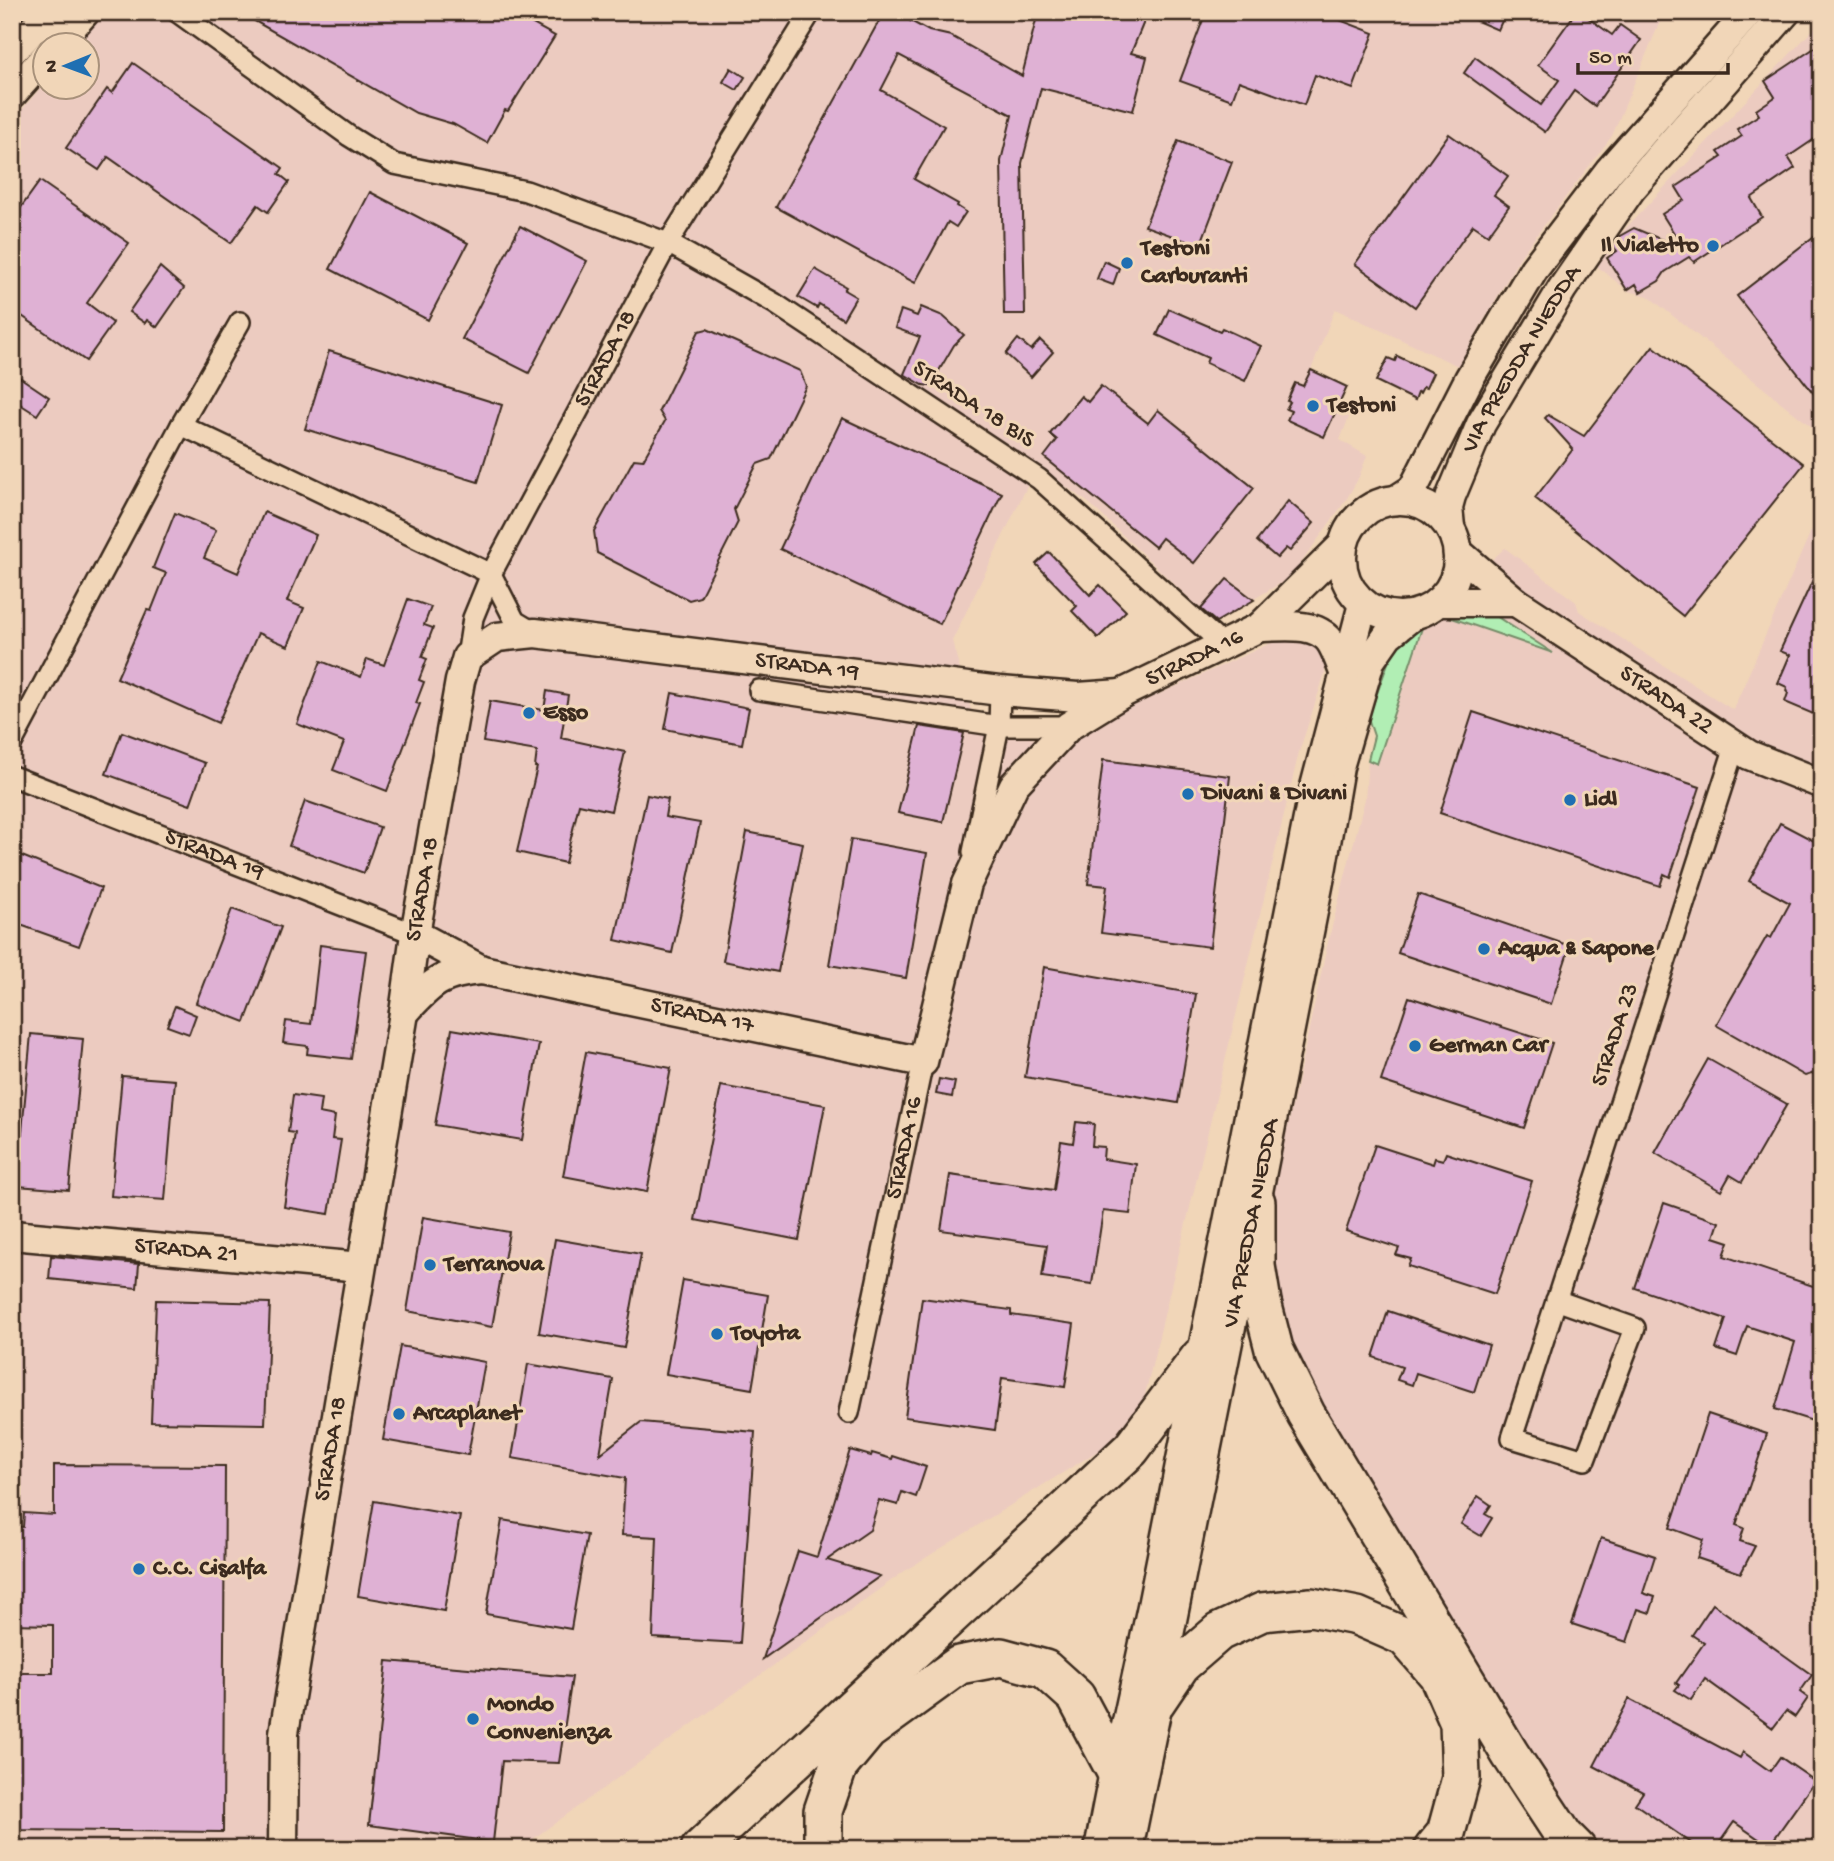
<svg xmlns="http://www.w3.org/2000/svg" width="1834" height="1861" font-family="'Gochi Hand',sans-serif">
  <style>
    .built { fill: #eccbc0 }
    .green { fill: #b1eeb4; stroke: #768c69; stroke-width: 2 }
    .building { fill: #dfb1d4; stroke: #3b2a1e; stroke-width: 2 }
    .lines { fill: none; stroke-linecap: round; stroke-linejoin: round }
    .street-casing { stroke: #3b2a1e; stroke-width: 24 }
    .secondary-casing { stroke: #3b2a1e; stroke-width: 33 }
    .primary-casing { stroke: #3b2a1e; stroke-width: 37 }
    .highway-casing { stroke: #3b2a1e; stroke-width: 42 }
    .street { stroke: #f1d6b8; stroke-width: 19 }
    .secondary { stroke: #f1d6b8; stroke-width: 28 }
    .primary { stroke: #f1d6b8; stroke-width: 32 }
    .highway { stroke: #f1d6b8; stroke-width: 37 }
    .poi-dot { fill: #1f6fb2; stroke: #f1d6b8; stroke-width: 2.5 }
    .labels { text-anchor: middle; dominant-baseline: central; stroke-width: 6; stroke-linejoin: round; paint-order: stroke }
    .poi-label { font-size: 24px; font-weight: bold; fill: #3b2a1e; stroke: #f1d6b8; text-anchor: start }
    .street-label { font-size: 24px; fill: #3b2a1e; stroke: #f1d6b8 }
  </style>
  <rect width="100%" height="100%" fill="#f1d6b8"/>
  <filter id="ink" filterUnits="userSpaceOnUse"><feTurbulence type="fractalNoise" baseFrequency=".0143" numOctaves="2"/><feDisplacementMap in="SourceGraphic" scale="14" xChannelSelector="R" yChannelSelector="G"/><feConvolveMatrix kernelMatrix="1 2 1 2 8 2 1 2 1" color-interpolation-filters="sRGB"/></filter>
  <g filter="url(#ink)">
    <g class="built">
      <path d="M103 12H1664L1612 136 1520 257 1458 366 1335 309 1311 370 1347 387 1341 401 1353 407 1340 440 1367 456 1358 479 1346 500 1291 577 1217 621H1213L1089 503 1037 466 952 641 977 731 1067 743 1089 726 1293 633 1323 646 1325 673 1299 752 1144 1399 1117 1439 906 1570 519 1849H12V122L45 82 46 88H88V46L76 45Z"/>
      <path d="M1822 20V435L1648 296 1628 291 1593 263Z"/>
      <path d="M1811 531 1822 534V1849H1602L1540 1789 1363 1483 1276 1315 1274 1189 1328 942 1365 799 1368 760 1374 736 1368 718 1403 638 1446 616 1467 582 1505 548 1576 602 1579 611 1733 710Z"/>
    </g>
    <g class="green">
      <path d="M1470 610 1488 611 1553 653 1446 616Z"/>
      <path d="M1422 628 1377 764 1368 760 1374 736 1368 718 1392 652 1403 638Z"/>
    </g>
    <g class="building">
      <path d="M239 12H511L555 36 508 111 505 110 487 143 453 124 416 113Z"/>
      <path d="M884 12H894L929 31 951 36 1022 76 1038 12H1148L1131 53 1147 57 1133 111 1041 88 1022 163 1025 314H1004L1001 161 1012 115 899 55 881 90 944 126 914 179 958 204 957 206 966 212 956 227 948 222 915 283 776 207Z"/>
      <path d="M1206 12H1319L1374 33 1353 89 1315 75 1304 105 1239 81 1232 100 1180 81Z"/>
      <path d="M1456 12H1506L1498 30Z"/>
      <path d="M1576 12H1580L1612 35 1620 25 1641 40 1595 106 1574 91 1545 132 1464 73 1475 57 1541 105 1559 80 1538 65Z"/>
      <path d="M1822 43V134L1788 157 1795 168 1751 198 1762 217 1694 262 1689 257 1665 272 1659 281 1640 292 1636 284 1627 290 1607 258 1617 251 1612 245 1618 237 1634 228 1684 249 1662 214 1684 200 1676 187 1722 157 1718 152 1742 136 1737 129 1759 115 1756 110 1775 97 1765 81Z"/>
      <path d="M133 63 283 168 279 174 289 182 268 212 258 205 231 243 108 157 99 170 66 148 107 89 112 93Z"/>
      <path d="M731 68 745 77 737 90 723 82Z"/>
      <path d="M1449 134 1508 176 1494 195 1509 206 1488 235 1473 225 1415 307 1355 264Z"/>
      <path d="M1178 141 1232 162 1200 246 1145 226Z"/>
      <path d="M40 181 129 243 87 303 113 323 86 361 12 309V220Z"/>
      <path d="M370 192 468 243 428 320 330 269Z"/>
      <path d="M520 226 587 261 529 373 462 339Z"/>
      <path d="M1822 230V404L1737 296Z"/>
      <path d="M1104 261 1119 268 1113 285 1097 279Z"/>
      <path d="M160 267 184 288 157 327 147 320 145 323 129 312Z"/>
      <path d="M815 269 846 287 844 290 856 297 843 319 819 304 817 308 798 297Z"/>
      <path d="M921 307 943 316 964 335 954 345 930 386 923 385 904 374 920 337 895 328 901 310 917 316Z"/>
      <path d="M1169 309 1220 331 1222 328 1261 346 1245 381 1206 363 1208 358 1157 335Z"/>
      <path d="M707 329 800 371 806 386 771 459 757 464 734 509 738 522 700 597 689 600 597 553 594 531 634 459 643 460 665 421 659 411 699 331Z"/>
      <path d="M1018 339 1031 350 1040 340 1053 352 1031 377 1006 354Z"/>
      <path d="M1653 346 1804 464 1683 616 1535 498 1573 449 1545 418 1548 415 1584 436Z"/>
      <path d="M329 351 502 405 478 482 305 429Z"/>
      <path d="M1397 356 1433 373 1426 388 1423 387 1420 393 1418 392 1415 400 1376 381 1388 358 1395 361Z"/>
      <path d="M1311 370 1347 387 1324 437 1287 420 1291 411 1286 409 1290 402 1287 401 1295 383 1303 386Z"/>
      <path d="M12 372 49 397 37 415 12 399Z"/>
      <path d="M1101 386 1148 423 1158 410 1254 488 1194 563 1162 538 1155 547 1044 457 1057 440 1050 434 1081 396 1088 402Z"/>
      <path d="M842 418 1002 493 940 624 780 549Z"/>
      <path d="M1288 501 1314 523 1290 551 1286 548 1277 558 1257 541Z"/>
      <path d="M264 512 316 535 287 601 304 608 288 646 258 633 218 723 117 678 147 610 151 611 166 573 153 568 175 513 216 530 204 558 238 573Z"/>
      <path d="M1049 552 1090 595 1100 585 1126 611 1098 638 1072 611 1077 606 1036 564Z"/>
      <path d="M1822 560V707L1818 716 1785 702 1788 693 1786 691 1787 687 1778 683 1790 655 1780 651Z"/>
      <path d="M1227 579 1254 600 1216 622 1201 609Z"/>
      <path d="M408 599 431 607 424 625 433 628 422 657 427 659 419 680 424 682 416 703 420 704 387 791 333 770 344 742 297 724 321 661 361 677 367 659 384 665Z"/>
      <path d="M547 691 568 695 561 738 625 752 611 811 579 804 565 863 517 852 537 767H535L537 751 483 742 490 701 544 710Z"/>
      <path d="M672 693 749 708 742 744 665 729Z"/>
      <path d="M1473 712 1700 787 1670 877 1664 874 1660 886 1440 813Z"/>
      <path d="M919 726 964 733 943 822 898 813Z"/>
      <path d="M122 732 205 763 190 805 106 774Z"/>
      <path d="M1103 760 1230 776 1210 947 1101 933 1107 886 1088 884Z"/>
      <path d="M647 795 668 799 665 817 700 823 672 953 615 940Z"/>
      <path d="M305 801 380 827 364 873 289 846Z"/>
      <path d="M1780 823 1822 845V1071L1805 1076 1716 1025 1767 936 1771 938 1790 903 1749 881Z"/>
      <path d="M747 832 803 843 778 972 723 961Z"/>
      <path d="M851 839 927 853 906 978 829 965Z"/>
      <path d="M12 852 101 888 79 946 12 922Z"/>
      <path d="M1418 894 1570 946 1551 1004 1398 953Z"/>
      <path d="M232 909 281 927 245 1022 196 1003Z"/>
      <path d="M320 945 366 951 351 1059 307 1054 308 1046 283 1043 286 1021 311 1024Z"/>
      <path d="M1044 967 1196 994 1178 1103 1025 1077Z"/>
      <path d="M1409 997 1552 1043 1524 1128 1381 1081Z"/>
      <path d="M175 1006 196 1015 189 1034 167 1026Z"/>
      <path d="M452 1029 539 1044 522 1140 435 1125Z"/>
      <path d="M31 1034 83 1039 69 1190 17 1186Z"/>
      <path d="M586 1052 671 1068 647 1192 563 1176Z"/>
      <path d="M1708 1059 1787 1104 1742 1182 1730 1175 1721 1191 1655 1153Z"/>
      <path d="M122 1076 175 1080 165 1200 111 1196Z"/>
      <path d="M939 1079 955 1082 952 1097 936 1094Z"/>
      <path d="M721 1086 825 1105 799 1240 695 1220Z"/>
      <path d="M293 1095 321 1099 319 1113 335 1116 332 1139 341 1140 329 1214 284 1207 295 1133 288 1132Z"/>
      <path d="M1076 1122 1094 1124 1092 1146 1104 1147 1103 1159 1136 1164 1130 1214 1103 1211 1092 1284 1042 1277 1047 1245 941 1230 950 1175 1054 1190 1061 1141 1073 1143Z"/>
      <path d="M1375 1145 1433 1164 1435 1158 1443 1160 1446 1153 1532 1181 1495 1294 1408 1266 1411 1259 1396 1255 1399 1248 1346 1231Z"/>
      <path d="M1664 1203 1719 1222 1714 1237 1729 1242 1724 1256 1822 1289V1424L1775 1409 1795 1342 1747 1326 1737 1356 1716 1349 1726 1319 1635 1288Z"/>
      <path d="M423 1217 509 1232 492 1327 407 1311Z"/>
      <path d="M555 1239 641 1254 624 1348 539 1333Z"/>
      <path d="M51 1256 139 1264 137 1288 49 1279Z"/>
      <path d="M683 1280 768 1295 752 1389 666 1374Z"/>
      <path d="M922 1298 1011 1310V1315L1074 1324 1065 1387 1002 1378 995 1430 905 1417Z"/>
      <path d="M156 1300 270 1303 265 1424 151 1422Z"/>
      <path d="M1388 1311 1489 1345 1474 1392 1416 1373 1412 1385 1397 1380 1402 1367 1373 1357Z"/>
      <path d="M400 1346 485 1362 468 1455 383 1440Z"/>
      <path d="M528 1364 613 1379 600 1454 641 1422 755 1432 740 1643 653 1638 657 1537 622 1535 625 1478 512 1458Z"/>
      <path d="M1708 1414 1767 1434 1736 1525 1744 1528 1740 1541 1755 1546 1741 1573 1697 1558 1703 1540 1670 1528Z"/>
      <path d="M850 1450 871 1456 872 1453 892 1459 893 1456 926 1467 916 1497 902 1492 898 1505 879 1500 870 1530 827 1560 880 1576 763 1659 798 1551 817 1557Z"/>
      <path d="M54 1465 225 1466 223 1832 13 1830 14 1673H53V1625L12 1624V1526L23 1527 24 1513 54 1515Z"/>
      <path d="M1478 1496 1491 1505 1485 1514 1492 1518 1481 1536 1461 1524Z"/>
      <path d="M374 1501 460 1516 444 1611 358 1596Z"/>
      <path d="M502 1520 587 1535 571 1629 486 1614Z"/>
      <path d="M1601 1538 1655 1556 1643 1593 1655 1597 1650 1613 1638 1609 1627 1642 1572 1624Z"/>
      <path d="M1713 1604 1812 1675 1800 1692 1808 1698 1795 1717 1786 1711 1773 1728 1705 1679 1691 1700 1675 1690 1679 1685 1676 1683 1704 1643 1692 1635Z"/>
      <path d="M387 1661 572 1677 559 1763 502 1761 493 1842 369 1825Z"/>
      <path d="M1629 1699 1740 1758 1743 1752 1770 1771 1780 1757 1815 1781 1769 1846 1734 1822 1715 1849H1700L1635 1804 1643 1792 1594 1766Z"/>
    </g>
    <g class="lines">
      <g class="street-casing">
        <g id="street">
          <path d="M177 12 349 136 394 164 526 191 668 243 774 303 1039 479 1223 645"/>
          <path d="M181 425 491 574 515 621 535 633"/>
          <path id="s1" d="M467 657 473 618 491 574 668 243 811 12"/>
          <path d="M759 690 999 726H1069"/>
          <path d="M12 743 181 425 240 322"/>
          <path id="s2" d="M12 776 415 934"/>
          <path d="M973 852 999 726 1000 691"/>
          <path d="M1556 1300 1635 1328 1585 1460 1512 1438 1735 746"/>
          <path id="s3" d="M849 1413 923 1062"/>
        </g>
      </g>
      <g class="secondary-casing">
        <g id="secondary">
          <path d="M55 46 85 12"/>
          <path d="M12 51 50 12"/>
          <path d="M12 94 46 56"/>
          <circle cx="1400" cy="558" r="58"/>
          <path d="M1396 500 1413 489 1469 379 1534 269 1609 171 1749 12"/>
          <path id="s4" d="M1450 527 1448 507 1451 496 1481 424 1562 289 1631 189 1786 12"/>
          <path id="s5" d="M1458 552 1516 602 1749 755 1822 784"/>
          <path d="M1440 602H1516"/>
          <path d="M1260 627C1282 627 1314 621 1330 641 1336 649 1340 663 1344 672"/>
          <path id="s6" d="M415 934 482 970 923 1062 967 884 1014 785 1069 726 1121 694 1260 627 1343 545"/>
          <path d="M404 1013C431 983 441 973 482 970"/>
          <path id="s7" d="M12 1235 361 1267"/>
          <path id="s8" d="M1158 1690 1256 1202 1322 866 1339 767 1370 661 1388 635 1412 616"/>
          <path d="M1116 1772 1152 1606 1312 798 1363 604"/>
          <path id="s9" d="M283 1849 284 1733 404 1013 415 934 460 681 467 657 497 637 535 633 1000 691 1078 697 1121 694"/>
        </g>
      </g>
      <g class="primary-casing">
        <g id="primary">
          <path d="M1101 1849 1116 1772"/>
          <path d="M1126 1849 1156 1702"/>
        </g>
      </g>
      <g class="highway-casing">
        <g id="highway">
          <path d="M1256 1202V1266L1262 1302 1274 1349 1306 1414 1510 1754 1564 1836 1577 1849"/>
          <path d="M1156 1702 1181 1665 1219 1632 1262 1612 1311 1607 1357 1616 1405 1637 1438 1675 1459 1723 1461 1778 1446 1833 1433 1849"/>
          <path d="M700 1849 1131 1449 1200 1357"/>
          <path d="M823 1849V1811L838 1767 868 1731 959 1665 1001 1657 1045 1669 1076 1697 1116 1772"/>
        </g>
      </g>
      <use href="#street" class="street"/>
      <use href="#secondary" class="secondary"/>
      <use href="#primary" class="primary"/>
      <use href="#highway" class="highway"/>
    </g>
  </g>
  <g class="poi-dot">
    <circle cx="1713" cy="246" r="7"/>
    <circle cx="1127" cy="263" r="7"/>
    <circle cx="1313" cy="406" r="7"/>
    <circle cx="529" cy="713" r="7"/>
    <circle cx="1188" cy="794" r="7"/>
    <circle cx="1570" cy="800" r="7"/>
    <circle cx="1484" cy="949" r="7"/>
    <circle cx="1415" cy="1046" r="7"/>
    <circle cx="430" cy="1265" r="7"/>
    <circle cx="717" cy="1334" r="7"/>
    <circle cx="399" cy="1414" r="7"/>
    <circle cx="139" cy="1569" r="7"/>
    <circle cx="473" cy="1719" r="7"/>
  </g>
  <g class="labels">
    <g class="poi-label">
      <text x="1699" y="246" text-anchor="end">Il Vialetto</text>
      <text x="1141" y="249">Testoni<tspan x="1141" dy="28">Carburanti</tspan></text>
      <text x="1327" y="406">Testoni</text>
      <text x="543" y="713">Esso</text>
      <text x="1202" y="794">Divani &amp; Divani</text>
      <text x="1584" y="800">Lidl</text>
      <text x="1498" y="949">Acqua &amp; Sapone</text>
      <text x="1429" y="1046">German Car</text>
      <text x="444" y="1265">Terranova</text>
      <text x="731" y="1334">Toyota</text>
      <text x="413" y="1414">Arcaplanet</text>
      <text x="153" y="1569">C.C. Cisalfa</text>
      <text x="487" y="1705">Mondo<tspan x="487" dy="28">Convenienza</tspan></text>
    </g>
    <g class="street-label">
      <text stroke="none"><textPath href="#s1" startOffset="331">STRADA 18</textPath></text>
      <text stroke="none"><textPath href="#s4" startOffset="186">VIA PREDDA NIEDDA</textPath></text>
      <text transform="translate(973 405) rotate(33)">STRADA 18 BIS</text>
      <text stroke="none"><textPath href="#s6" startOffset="1043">STRADA 16</textPath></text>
      <text stroke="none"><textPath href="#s9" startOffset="1556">STRADA 19</textPath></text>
      <text stroke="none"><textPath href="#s5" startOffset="256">STRADA 22</textPath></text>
      <text stroke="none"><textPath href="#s2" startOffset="217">STRADA 19</textPath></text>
      <text stroke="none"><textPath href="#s9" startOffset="971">STRADA 18</textPath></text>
      <text stroke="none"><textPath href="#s6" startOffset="301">STRADA 17</textPath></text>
      <text transform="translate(1616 1035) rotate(-72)">STRADA 23</text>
      <text stroke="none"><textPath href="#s3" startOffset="271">STRADA 16</textPath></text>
      <text stroke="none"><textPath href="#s8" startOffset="476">VIA PREDDA NIEDDA</textPath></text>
      <text stroke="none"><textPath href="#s7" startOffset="175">STRADA 21</textPath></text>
      <text stroke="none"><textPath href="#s9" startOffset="404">STRADA 18</textPath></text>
    </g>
  </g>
  <rect width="1834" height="1861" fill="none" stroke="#f1d6b8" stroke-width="42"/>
  <rect x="21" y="21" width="1792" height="1819" fill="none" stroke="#3b2a1e" stroke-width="2.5" filter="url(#ink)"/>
  <g transform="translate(66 66) rotate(269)"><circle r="33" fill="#f1d6b8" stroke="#a8917a" stroke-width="2"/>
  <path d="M0-5L12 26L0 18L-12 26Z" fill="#1f6fb2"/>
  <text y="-10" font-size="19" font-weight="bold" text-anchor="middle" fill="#3b2a1e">N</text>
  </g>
  <path d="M1578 63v10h150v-10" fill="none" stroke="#3b2a1e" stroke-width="3.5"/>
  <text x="1589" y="63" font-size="21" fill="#3b2a1e" stroke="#f1d6b8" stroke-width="5" paint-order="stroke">50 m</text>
</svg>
